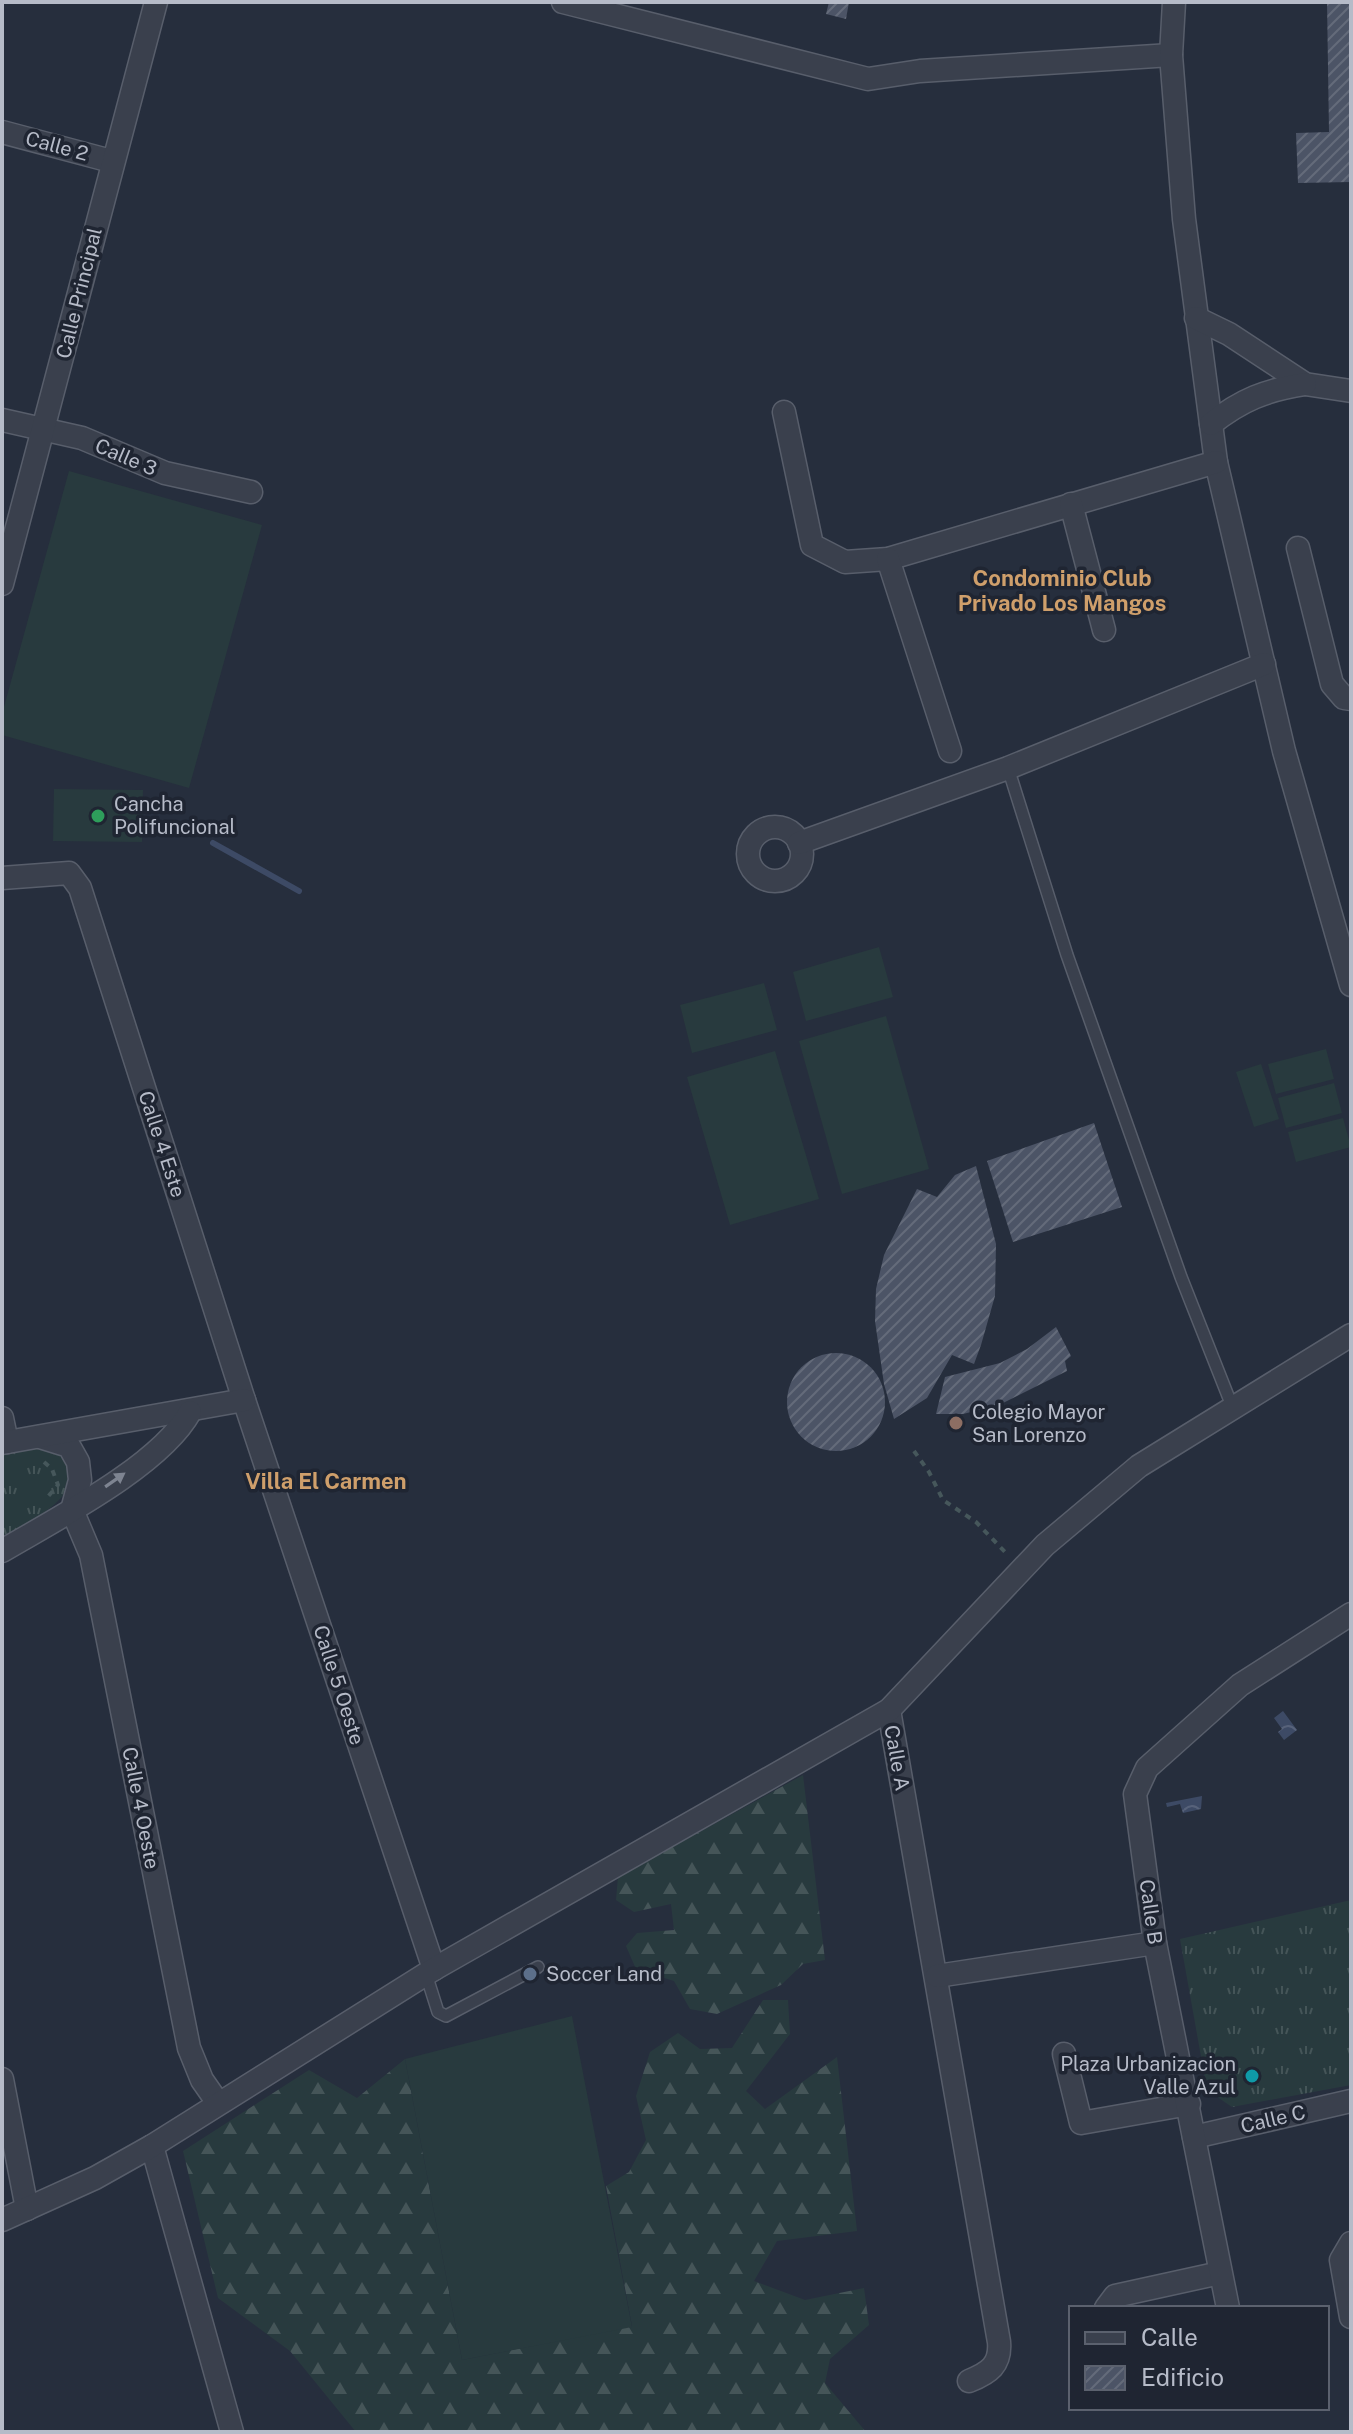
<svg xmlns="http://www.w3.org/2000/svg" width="1353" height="2434" font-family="'Public Sans',sans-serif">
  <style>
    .grass { fill: url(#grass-tufts) }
    .forest { fill: url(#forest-firs) }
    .garden { fill: #283a3e }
    .water { fill: url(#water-waves) }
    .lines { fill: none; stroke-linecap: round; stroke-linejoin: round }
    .stream { stroke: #3d4a65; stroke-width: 6 }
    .building { fill: url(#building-hatch) }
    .lane-casing { stroke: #585e6b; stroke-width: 14 }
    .street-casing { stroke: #585e6b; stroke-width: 25 }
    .path { stroke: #46575b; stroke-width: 4; stroke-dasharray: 6 6; stroke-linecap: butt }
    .lane { stroke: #3a404d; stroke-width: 11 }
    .street { stroke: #3a404d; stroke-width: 22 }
    .oneway { fill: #7e8491 }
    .leisure-dot { fill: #2e9e5b; stroke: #1f2532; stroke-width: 3 }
    .education-dot { fill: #8d6e63; stroke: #1f2532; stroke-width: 3 }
    .service-dot { fill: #5c6f8a; stroke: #1f2532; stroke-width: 3 }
    .culture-dot { fill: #0f9aa8; stroke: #1f2532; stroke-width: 3 }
    .labels { text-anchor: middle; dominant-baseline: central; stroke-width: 7; stroke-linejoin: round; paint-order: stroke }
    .street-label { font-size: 20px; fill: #b6bbc8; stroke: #1f2532 }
    .poi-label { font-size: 20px; fill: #b6bbc8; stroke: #1f2532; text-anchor: start }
    .neighbourhood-label { font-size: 22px; font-weight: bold; fill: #cf9f6b; stroke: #1f2532 }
  </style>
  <defs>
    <pattern id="grass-tufts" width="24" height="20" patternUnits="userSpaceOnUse" patternTransform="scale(2)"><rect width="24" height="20" fill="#283a3e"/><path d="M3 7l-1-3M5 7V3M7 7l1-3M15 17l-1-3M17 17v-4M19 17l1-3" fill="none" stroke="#455558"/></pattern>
    <pattern id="forest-firs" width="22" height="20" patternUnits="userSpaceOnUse" patternTransform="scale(2)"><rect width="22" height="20" fill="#283a3e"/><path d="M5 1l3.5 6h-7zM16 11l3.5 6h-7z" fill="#455558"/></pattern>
    <pattern id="water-waves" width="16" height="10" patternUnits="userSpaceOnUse" patternTransform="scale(2)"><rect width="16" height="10" fill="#3d4a65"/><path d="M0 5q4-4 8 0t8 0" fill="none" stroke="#57627a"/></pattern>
    <pattern id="building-hatch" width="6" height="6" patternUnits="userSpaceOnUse" patternTransform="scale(2)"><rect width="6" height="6" fill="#4c5466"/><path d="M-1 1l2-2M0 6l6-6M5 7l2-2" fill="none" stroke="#646b7a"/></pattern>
  </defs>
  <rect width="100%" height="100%" fill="#262e3d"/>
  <g class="grass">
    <path d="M42 1447C53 1451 61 1454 67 1465 85 1498 24 1524 2 1538V1455Z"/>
    <path d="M1351 1900V2085L1232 2107 1207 2090 1180 1939Z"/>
  </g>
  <g class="forest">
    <path d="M803 1775 825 1960 803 1964 781 1985 717 2014 690 2009 674 1981 636 1969 626 1946 637 1933 674 1930 671 1904 634 1912 616 1900 618 1877Z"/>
    <path d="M763 2000H788L790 2034 746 2091 765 2109 837 2057 857 2231 777 2241 754 2281 805 2300 864 2288 869 2325 830 2359 825 2383 866 2432H356L290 2351 218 2298 183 2151 309 2070 357 2098 405 2059 462 2360 632 2326 606 2186 629 2172 646 2140 636 2096 650 2052 678 2033 700 2049 732 2048Z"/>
  </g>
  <g class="garden">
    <path d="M69 471 262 525 189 788 2 735V714Z"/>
    <path d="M54 789 143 790 142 842 53 841Z"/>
    <path d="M879 947 893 997 806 1021 793 972Z"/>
    <path d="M764 983 777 1030 692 1053 680 1005Z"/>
    <path d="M886 1016 929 1169 842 1194 799 1041Z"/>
    <path d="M1326 1049 1334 1079 1276 1094 1268 1064Z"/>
    <path d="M775 1051 819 1199 730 1225 687 1077Z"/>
    <path d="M1261 1064 1279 1119 1254 1127 1236 1072Z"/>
    <path d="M1334 1083 1342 1113 1286 1128 1278 1098Z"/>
    <path d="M1343 1118 1351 1147 1296 1162 1288 1132Z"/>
    <path d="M572 2016 632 2327 462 2360 405 2059Z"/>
  </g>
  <g class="water">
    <path d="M1283 1711 1297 1730 1284 1740 1278 1732 1282 1729 1274 1718Z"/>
    <path d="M1202 1796 1201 1809 1183 1813 1180 1804 1167 1807 1166 1803Z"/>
  </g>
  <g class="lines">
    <path class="stream" d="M213 843 299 891"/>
  </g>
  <g class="building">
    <path d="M829 2H849L846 19 826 14Z"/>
    <path d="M1327 2H1351V182L1298 183 1296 133 1329 132Z"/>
    <path d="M1094 1123 1122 1207 1013 1242 987 1161Z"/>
    <path d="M976 1166 996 1244 995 1296 981 1345 974 1364 952 1355 927 1398 894 1419 884 1384 875 1321 876 1289 884 1255 917 1189 937 1197 955 1175Z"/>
    <path d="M1056 1327 1071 1356 1065 1361 1067 1371 999 1405 963 1414H936L945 1377 1000 1363 1027 1349Z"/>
    <circle cx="836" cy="1402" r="49"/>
  </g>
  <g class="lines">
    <g class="lane-casing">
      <g id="lane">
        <path d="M1008 768 1067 955 1181 1277 1232 1406"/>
        <path d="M426 1974 438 2012 446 2016 538 1967"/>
      </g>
    </g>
    <g class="street-casing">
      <g id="street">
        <path d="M563 2 868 79 920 71 1171 55"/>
        <path d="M1174 2 1171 55 1184 219 1216 462 1284 751 1351 985"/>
        <path d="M2 132 111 161"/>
        <path d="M1196 318 1229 334 1305 384 1351 391"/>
        <path d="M784 412 812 545 845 562 888 559 1216 462"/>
        <path d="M2 420 82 438 165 473 251 492"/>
        <path d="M1211 424C1241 400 1266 390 1305 384"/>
        <path d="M1071 504 1104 630"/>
        <path d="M1298 548 1332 684 1344 698 1351 699"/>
        <path d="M888 559 950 751"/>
        <path d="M2 584 156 2"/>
        <circle cx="775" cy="854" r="27"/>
        <path d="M799 843 1008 768 1264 664"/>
        <path d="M2 878 69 873 80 888 244 1400 434 1969"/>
        <path d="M2 1418 7 1442"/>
        <path d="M40 1437 69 1446 78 1462 80 1480 72 1510 91 1555 189 2048 202 2080 218 2103"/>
        <path d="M2 1443 244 1400"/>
        <path d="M2 1551C56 1519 160 1466 190 1412"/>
        <path d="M889 1710 999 2342C1001 2365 989 2373 969 2381"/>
        <path d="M937 1976 1155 1943"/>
        <path d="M1064 2054 1081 2123 1189 2104"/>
        <path d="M2 2079 27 2209"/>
        <path d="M1194 2137 1351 2101"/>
        <path d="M152 2146 232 2432"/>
        <path d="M2 2220 95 2178 152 2146 434 1969 889 1710 1045 1545 1139 1466 1351 1335"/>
        <path d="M1351 2243 1341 2260 1351 2317"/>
        <path d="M1106 2308 1115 2296 1220 2273"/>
        <path d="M1228 2308 1155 1943 1135 1794 1147 1768 1240 1685 1351 1614"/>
      </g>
    </g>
    <g class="path">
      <path d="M914 1451 929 1472 943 1500 976 1522 1007 1554"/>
      <path d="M44 1462 52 1469 58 1485 45 1500"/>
    </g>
    <use href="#lane" class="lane"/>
    <use href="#street" class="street"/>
  </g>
  <defs><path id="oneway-solid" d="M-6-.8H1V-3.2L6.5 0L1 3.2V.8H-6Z" transform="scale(2)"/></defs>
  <use class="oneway" href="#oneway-solid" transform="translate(115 1480) rotate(-35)"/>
  <circle class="leisure-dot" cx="98" cy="816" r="8"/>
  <circle class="education-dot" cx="956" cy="1423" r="8"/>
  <circle class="service-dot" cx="530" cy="1974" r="8"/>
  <circle class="culture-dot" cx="1252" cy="2076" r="8"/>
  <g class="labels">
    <g class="street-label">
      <text transform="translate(57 146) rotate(15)">Calle 2</text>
      <text transform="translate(79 293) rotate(-76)">Calle Principal</text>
      <text transform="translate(126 457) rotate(23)">Calle 3</text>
      <text transform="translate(162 1144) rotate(72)">Calle 4 Este</text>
      <text transform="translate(339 1685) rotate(72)">Calle 5 Oeste</text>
      <text transform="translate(897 1758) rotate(80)">Calle A</text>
      <text transform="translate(141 1808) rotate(79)">Calle 4 Oeste</text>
      <text transform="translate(1151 1912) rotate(82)">Calle B</text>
      <text transform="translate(1273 2119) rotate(-13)">Calle C</text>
    </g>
    <g class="poi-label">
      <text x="114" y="804">Cancha<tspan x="114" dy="23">Polifuncional</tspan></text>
      <text x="972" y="1412">Colegio Mayor<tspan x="972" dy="23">San Lorenzo</tspan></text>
      <text x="546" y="1974">Soccer Land</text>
      <text x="1236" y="2064" text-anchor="end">Plaza Urbanizacion<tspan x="1236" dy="23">Valle Azul</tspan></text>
    </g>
    <g class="neighbourhood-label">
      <text x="1062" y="578">Condominio Club<tspan x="1062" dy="25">Privado Los Mangos</tspan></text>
      <text x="326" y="1481">Villa El Carmen</text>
    </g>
  </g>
  <rect width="1353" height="2434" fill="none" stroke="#b6bbc8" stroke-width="8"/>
  <rect x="1069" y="2306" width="260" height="104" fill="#1f2532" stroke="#5b616e" stroke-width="2"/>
  <rect x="1085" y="2332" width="40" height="12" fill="#3a404d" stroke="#5b616e" stroke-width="2"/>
  <text x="1141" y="2346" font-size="24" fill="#b6bbc8">Calle</text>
  <rect x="1085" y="2366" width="40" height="24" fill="url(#building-hatch)" stroke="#5b616e" stroke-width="2"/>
  <text x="1141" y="2386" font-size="24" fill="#b6bbc8">Edificio</text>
</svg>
